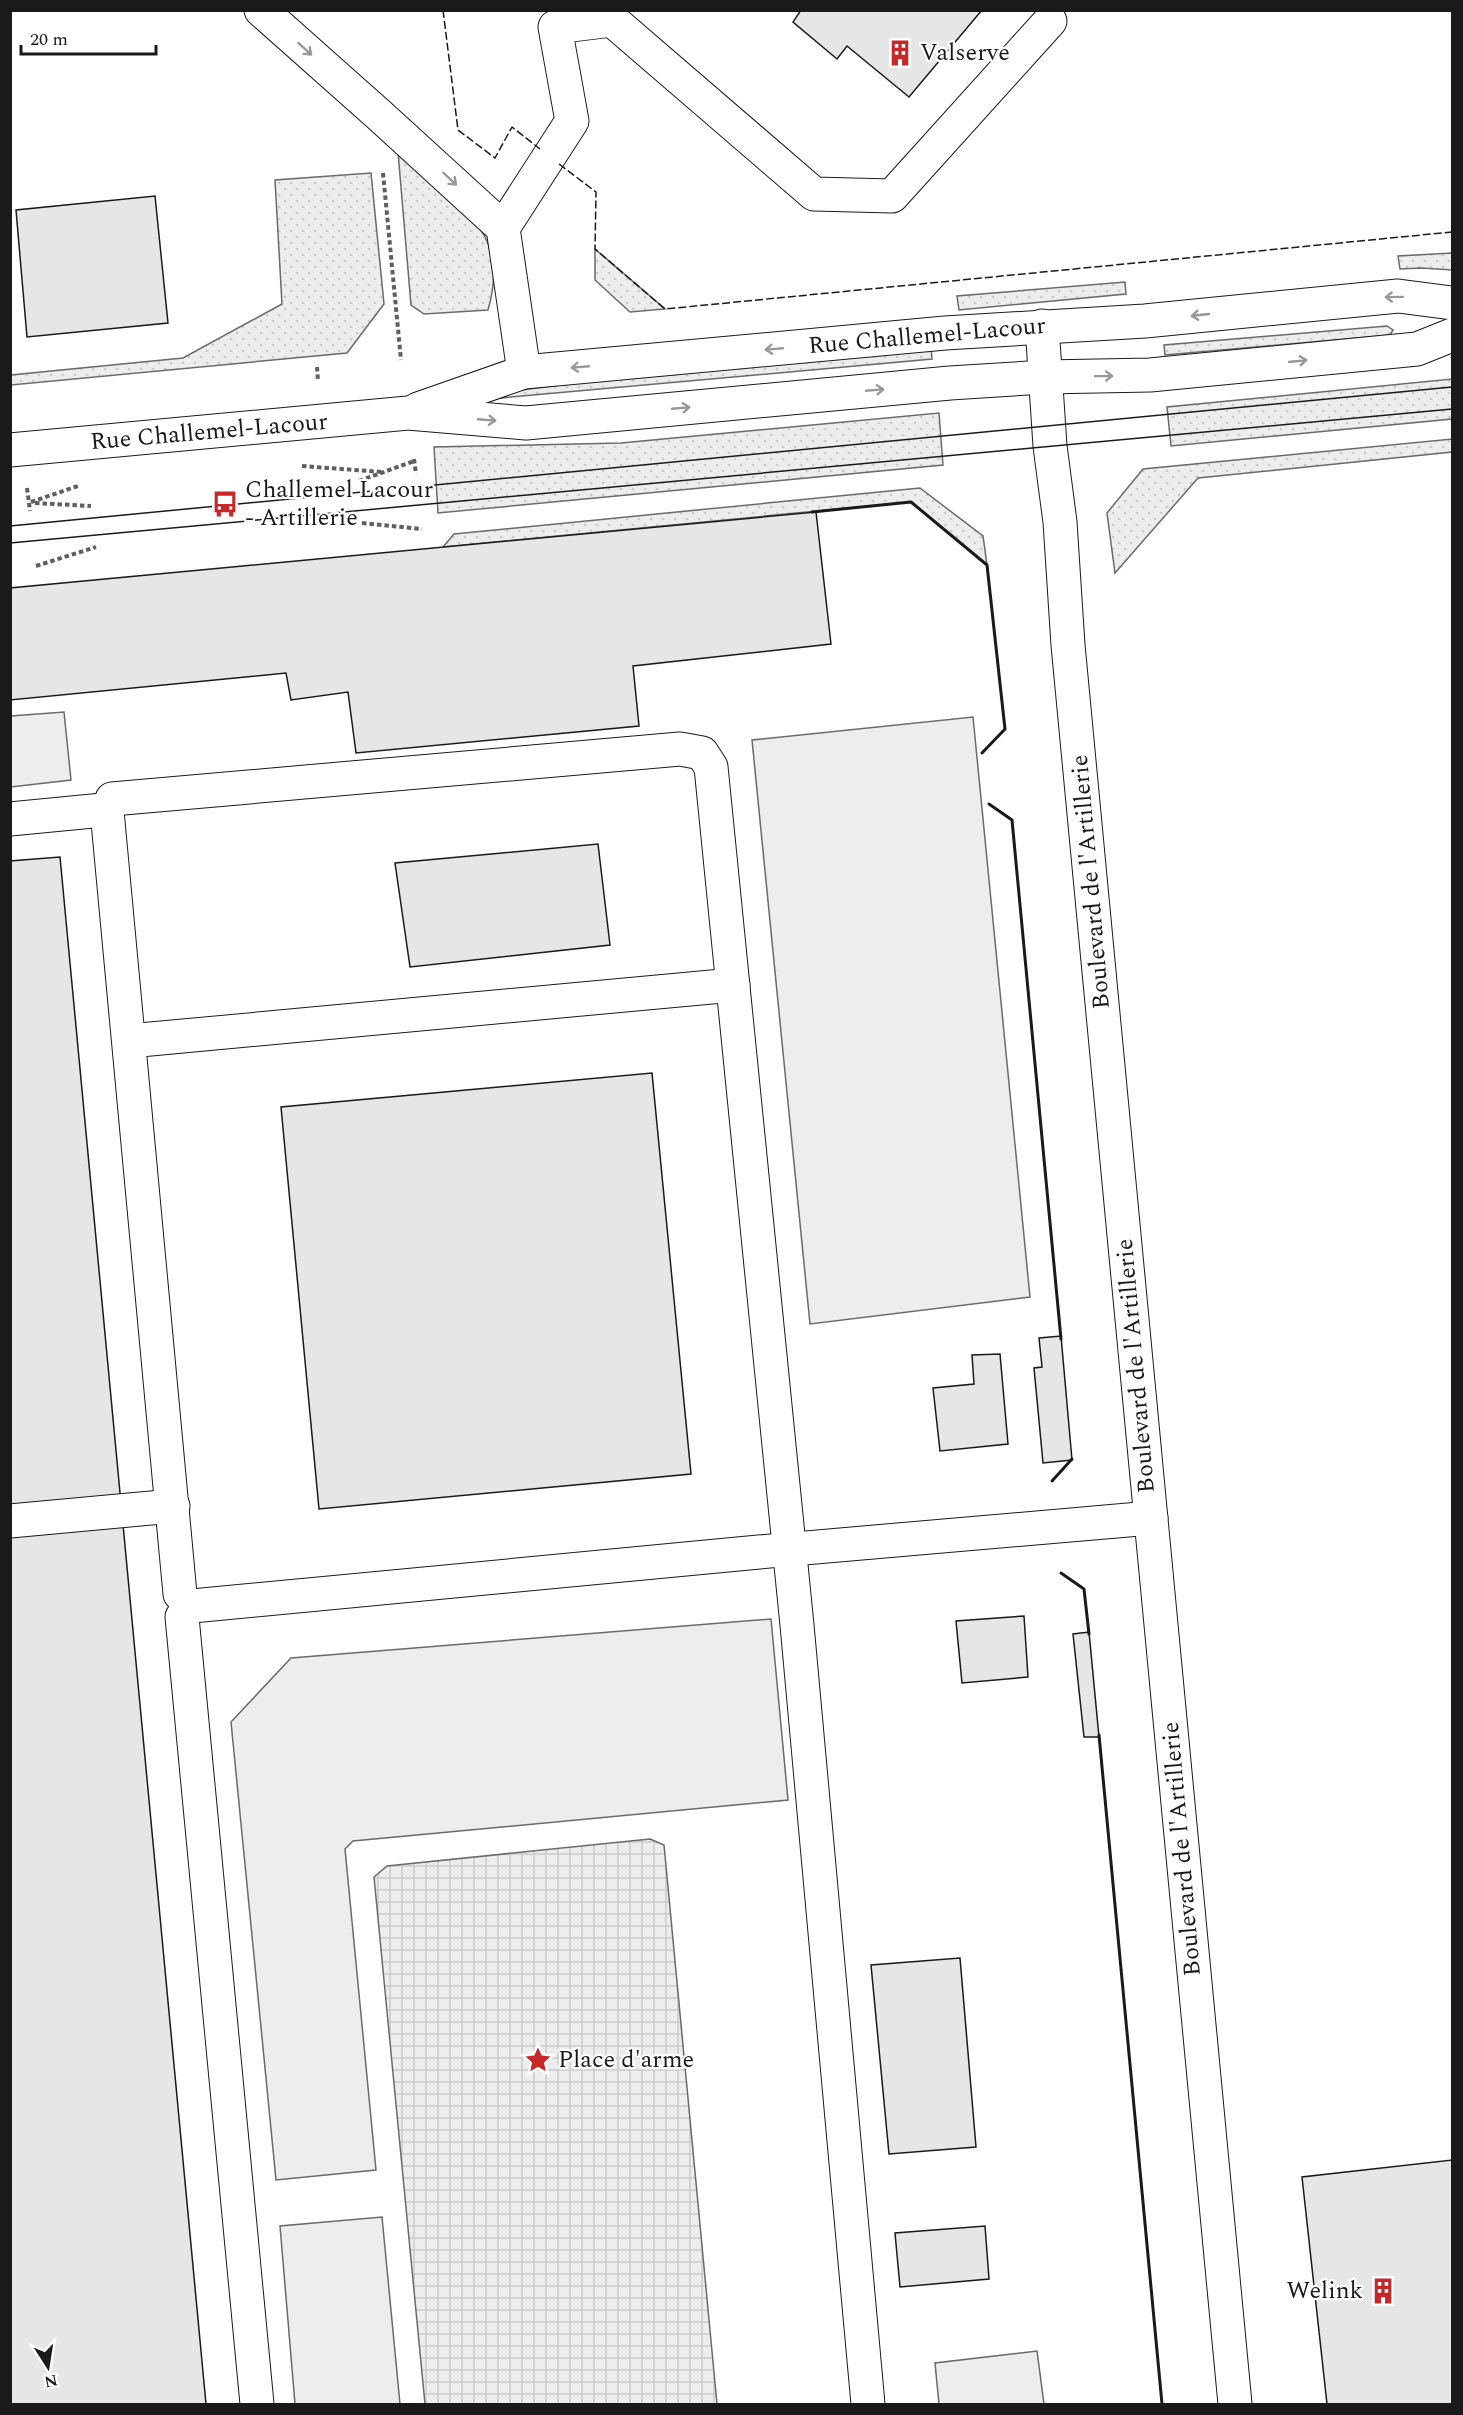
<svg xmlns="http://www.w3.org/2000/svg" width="1463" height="2415" font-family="Spectral,serif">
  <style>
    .grass { fill: url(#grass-dots); stroke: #6a6a6a; stroke-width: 1.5 }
    .built { fill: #ededed; stroke: #6a6a6a; stroke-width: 1.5 }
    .plaza { fill: url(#plaza-grid); stroke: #6a6a6a; stroke-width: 1.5 }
    .building { fill: #e6e6e6; stroke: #1a1a1a; stroke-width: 1.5 }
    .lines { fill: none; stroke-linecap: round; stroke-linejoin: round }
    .minor-casing { stroke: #1a1a1a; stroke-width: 35 }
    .path { stroke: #5f5f5f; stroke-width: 4; stroke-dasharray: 4.5 3; stroke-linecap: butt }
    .minor { stroke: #fff; stroke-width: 33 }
    .tram { stroke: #1a1a1a; stroke-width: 1.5 }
    .fence { stroke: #1a1a1a; stroke-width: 1.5; stroke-dasharray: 8 3; stroke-linecap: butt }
    .wall { stroke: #1a1a1a; stroke-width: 3 }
    .oneway { stroke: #989898 }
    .labels { text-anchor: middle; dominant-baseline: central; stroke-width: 4.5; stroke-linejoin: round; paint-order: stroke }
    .poi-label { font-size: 24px; fill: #1a1a1a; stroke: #fff; text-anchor: start }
    .street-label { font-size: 24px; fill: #1a1a1a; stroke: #fff }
  </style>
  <defs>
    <pattern id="grass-dots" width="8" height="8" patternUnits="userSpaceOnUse" patternTransform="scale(1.5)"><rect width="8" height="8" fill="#ededed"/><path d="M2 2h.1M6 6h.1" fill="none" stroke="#cbcbcb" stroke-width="1.8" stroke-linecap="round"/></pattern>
    <pattern id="plaza-grid" width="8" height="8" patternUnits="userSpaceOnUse" patternTransform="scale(1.5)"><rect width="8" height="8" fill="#ededed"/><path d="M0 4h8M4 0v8" fill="none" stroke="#cbcbcb"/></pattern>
  </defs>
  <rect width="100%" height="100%" fill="#fff"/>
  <g class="grass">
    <path d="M398 152C421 172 472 211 485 237 497 260 495 286 488 310L424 314 411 305Z"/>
    <path d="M371 173 384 304 347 353 11 385V375L183 358 282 304 275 180Z"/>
    <path d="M595 249 665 309 630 312 595 280Z"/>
    <path d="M1452 253V270L1422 268 1400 269 1398 256Z"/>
    <path d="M1125 282 1126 294 959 310 957 296Z"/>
    <path d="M1387 326 1393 330 1390 335 1165 355 1164 345Z"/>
    <path d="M931 348 932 359 490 399 514 391 615 378Z"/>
    <path d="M1452 379V419L1171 446 1167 407Z"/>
    <path d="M939 413 943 465 438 513 434 447 621 443Z"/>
    <path d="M1452 439V452L1198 478 1115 573 1107 513 1143 469Z"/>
    <path d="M920 488 983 536 987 565 911 502 443 547 454 534Z"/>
  </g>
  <g class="built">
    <path d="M64 712 71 780 11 787V716Z"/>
    <path d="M973 717 1030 1297 810 1324 752 740Z"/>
    <path d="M771 1619 788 1800 353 1841 345 1849 376 2170 276 2180 231 1722 291 1658Z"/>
    <path d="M382 2217 400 2404H295L280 2226Z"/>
    <path d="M1037 2351 1044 2404H939L935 2363Z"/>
  </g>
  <path class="plaza" d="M650 1839 664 1845 717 2404H425L374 1877 387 1866Z"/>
  <g class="building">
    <path d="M801 10H982L909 97 847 46 837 59 793 22Z"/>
    <path d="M155 196 168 323 27 337 16 210Z"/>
    <path d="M816 512 831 644 633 666 639 726 356 753 348 692 291 700 286 673 10 700V588Z"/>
    <path d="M598 844 610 945 410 967 395 863Z"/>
    <path d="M60 857 206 2404H10V861Z"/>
    <path d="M652 1073 691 1474 319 1509 281 1107Z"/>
    <path d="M1061 1336 1072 1460 1043 1463 1034 1368 1042 1367 1039 1338Z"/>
    <path d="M1000 1354 1008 1444 940 1451 933 1388 974 1384 972 1355Z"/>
    <path d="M1024 1616 1028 1677 962 1683 956 1621Z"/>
    <path d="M1089 1632 1099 1737H1084L1073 1634Z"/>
    <path d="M960 1958 976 2147 889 2154 871 1965Z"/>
    <path d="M1452 2160V2404H1327L1302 2177Z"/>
    <path d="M985 2226 989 2279 900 2287 895 2233Z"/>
  </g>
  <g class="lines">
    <g class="minor-casing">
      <g id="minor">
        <path d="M261 10 377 113 503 228 524 372"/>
        <path d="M503 228 572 121 555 27 612 20 814 194 892 196 1050 21"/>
        <path d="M1042 326 1050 446 1060 522 1068 645 1235 2404"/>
        <path d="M418 409 524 372 945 333 1145 321 1398 296 1452 303"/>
        <path d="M10 450 408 413 526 423 950 383 1045 377 1150 375 1417 349 1452 335"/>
        <path d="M112 799 680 749 702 753 711 767 797 1625 868 2404"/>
        <path d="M107 811 180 1594"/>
        <path d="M10 819 103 810"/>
        <path d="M129 1041 733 985"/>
        <path d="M10 1521 173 1506"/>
        <path d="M192 1606 759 1552 1151 1518"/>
        <path d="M182 1617 257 2404"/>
      </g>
    </g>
    <g class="path">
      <path d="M383 173 401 360"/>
      <path d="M317 367 318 381"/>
      <path d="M414 459 416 474"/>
      <path d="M302 466 382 472"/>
      <path d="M359 481 414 461"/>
      <path d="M27 488 30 511"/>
      <path d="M31 502 78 486"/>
      <path d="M35 503 91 506"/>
      <path d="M362 523 422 529"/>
      <path d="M36 566 96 547"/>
    </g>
    <use href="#minor" class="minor"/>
    <g class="tram">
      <path d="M10 526 1452 387"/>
      <path d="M10 543 1452 409"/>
    </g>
    <g class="fence">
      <path d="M443 10 458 130 495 158 512 127 540 149"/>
      <path d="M559 164 596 192 595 249 665 309 1452 232"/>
    </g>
    <g class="wall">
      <path d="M812 512 911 502 987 565 1005 729 982 753"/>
      <path d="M989 804 1012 820 1061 1339"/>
      <path d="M1052 1481 1072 1459"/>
      <path d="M1061 1573 1084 1589 1089 1634"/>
      <path d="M1099 1735 1162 2404"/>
    </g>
  </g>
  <defs><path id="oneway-shaft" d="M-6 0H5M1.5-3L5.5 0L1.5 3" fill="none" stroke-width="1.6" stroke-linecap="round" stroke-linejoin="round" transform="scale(1.5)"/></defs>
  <g class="oneway">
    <use href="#oneway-shaft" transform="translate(305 49) rotate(42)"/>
    <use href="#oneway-shaft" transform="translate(450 179) rotate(43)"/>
    <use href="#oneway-shaft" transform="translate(1394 297) rotate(179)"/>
    <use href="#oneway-shaft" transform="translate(1200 315) rotate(174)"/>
    <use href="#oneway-shaft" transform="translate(774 349) rotate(175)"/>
    <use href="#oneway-shaft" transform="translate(1298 361) rotate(-6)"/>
    <use href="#oneway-shaft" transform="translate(580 367) rotate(175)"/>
    <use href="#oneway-shaft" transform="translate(1104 376) rotate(-1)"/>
    <use href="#oneway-shaft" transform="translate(875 390) rotate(-5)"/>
    <use href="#oneway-shaft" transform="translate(681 408) rotate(-5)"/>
    <use href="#oneway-shaft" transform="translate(487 420) rotate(5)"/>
  </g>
  <defs>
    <g id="building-bare" transform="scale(2.07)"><path d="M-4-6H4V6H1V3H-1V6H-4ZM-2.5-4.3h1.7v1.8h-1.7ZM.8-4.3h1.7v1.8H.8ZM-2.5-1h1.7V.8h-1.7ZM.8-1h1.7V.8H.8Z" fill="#c62828" stroke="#fff" stroke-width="2.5" paint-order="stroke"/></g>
    <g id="bus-bare" transform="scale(2.07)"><path d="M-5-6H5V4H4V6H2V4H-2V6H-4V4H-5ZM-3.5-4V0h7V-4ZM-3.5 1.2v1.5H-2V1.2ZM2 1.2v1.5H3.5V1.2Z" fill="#c62828" stroke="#fff" stroke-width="2.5" paint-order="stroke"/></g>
    <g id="sight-bare" transform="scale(2.07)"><path d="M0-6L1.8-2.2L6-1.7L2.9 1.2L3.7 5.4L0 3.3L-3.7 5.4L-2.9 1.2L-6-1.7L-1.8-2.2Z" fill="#c62828" stroke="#fff" stroke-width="2.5" paint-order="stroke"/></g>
  </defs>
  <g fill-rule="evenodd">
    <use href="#building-bare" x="900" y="53"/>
    <use href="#bus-bare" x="225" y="504"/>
    <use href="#sight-bare" x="538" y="2060"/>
    <use href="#building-bare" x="1383" y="2291"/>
  </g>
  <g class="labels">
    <g class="poi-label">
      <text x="920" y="53">Valserve</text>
      <text x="245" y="490">Challemel Lacour<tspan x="245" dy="28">- Artillerie</tspan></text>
      <text x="558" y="2060">Place d'arme</text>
      <text x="1363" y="2291" text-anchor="end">Welink</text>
    </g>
    <g class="street-label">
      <text transform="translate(927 336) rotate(-5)">Rue Challemel-Lacour</text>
      <text transform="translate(209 432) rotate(-5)">Rue Challemel-Lacour</text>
      <text transform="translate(1091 882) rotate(-95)">Boulevard de l'Artillerie</text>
      <text transform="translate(1136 1366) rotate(-95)">Boulevard de l'Artillerie</text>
      <text transform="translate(1182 1849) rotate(-95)">Boulevard de l'Artillerie</text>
    </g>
  </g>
  <rect width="1463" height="2415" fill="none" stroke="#1a1a1a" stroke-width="24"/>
  <g transform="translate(48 2367) rotate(168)" stroke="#ffffff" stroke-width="4.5" paint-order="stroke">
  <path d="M0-4.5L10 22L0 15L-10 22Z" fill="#1a1a1a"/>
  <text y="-9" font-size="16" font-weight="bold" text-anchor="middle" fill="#1a1a1a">N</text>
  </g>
  <path d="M21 45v9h135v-9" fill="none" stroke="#1a1a1a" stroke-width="3"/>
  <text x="30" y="45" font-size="18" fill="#1a1a1a" stroke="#ffffff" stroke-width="4.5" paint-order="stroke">20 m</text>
</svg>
